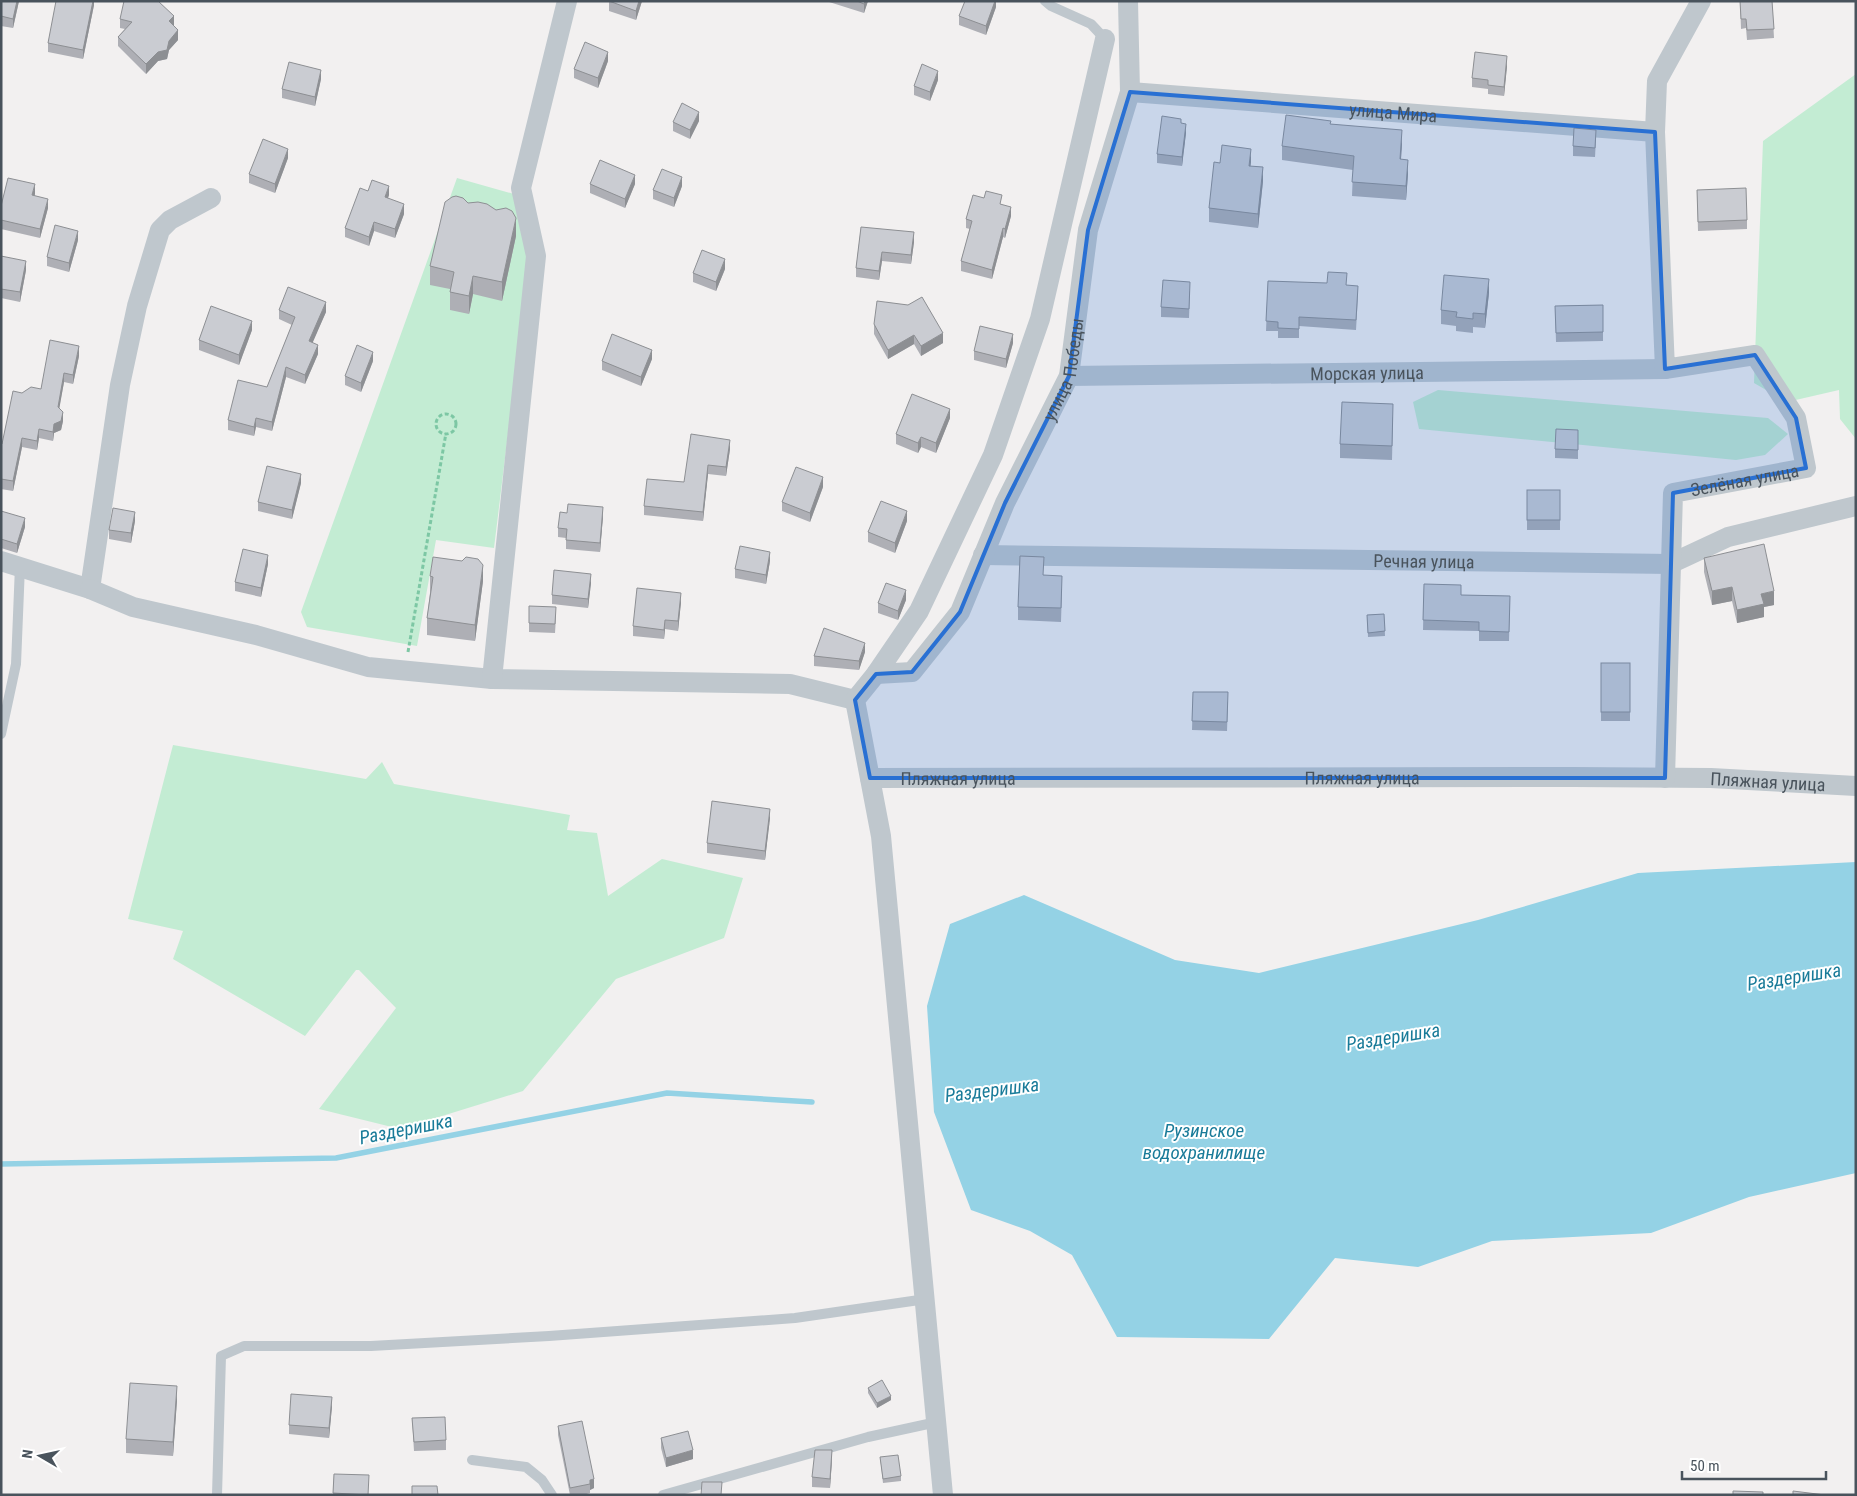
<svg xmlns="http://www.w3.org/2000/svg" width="1857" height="1496" font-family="'Roboto Condensed',sans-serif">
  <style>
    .green { fill: #c3ecd3 }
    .water { fill: #94d2e5 }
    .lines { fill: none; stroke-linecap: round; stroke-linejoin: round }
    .stream { stroke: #94d2e5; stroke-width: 5.5 }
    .path { stroke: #7dc7a4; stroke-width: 3; stroke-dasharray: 4 2.5; stroke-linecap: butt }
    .lane { stroke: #bfc7cd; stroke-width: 10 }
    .street { stroke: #bfc7cd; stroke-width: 20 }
    .wall { fill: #aeafb5 }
    .shaded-wall { fill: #8d8f93 }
    .building { fill: #caccd2; stroke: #8d8f93 }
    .marked { fill: #2970d3; fill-opacity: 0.2; stroke: #2970d3; stroke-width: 4; stroke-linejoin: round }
    .labels { text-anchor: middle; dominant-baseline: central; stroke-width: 4; stroke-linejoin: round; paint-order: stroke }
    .street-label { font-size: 18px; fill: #49535c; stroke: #fff }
    .water-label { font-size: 19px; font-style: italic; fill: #197b99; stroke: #fff }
  </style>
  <rect width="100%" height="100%" fill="#f2f0f0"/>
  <g class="green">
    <path d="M1856 74V439L1840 419 1839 390 1787 402 1754 383 1763 141Z"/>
    <path d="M457 178 514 194 530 254 494 548 436 540 417 646 307 627 301 612Z"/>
    <path d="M1438 390 1768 418 1788 434 1765 455 1736 460 1419 429 1413 402Z"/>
    <path d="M173 745 366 779 382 762 394 784 570 815 567 830 597 833 608 896 662 859 743 878 724 938 616 979 523 1091 400 1129 319 1109 396 1008 359 970H356L305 1036 173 959 183 931 128 919Z"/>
  </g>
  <path class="water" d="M1856 862V1173L1749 1197 1651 1233 1492 1241 1418 1267 1335 1258 1269 1339 1117 1337 1072 1255 1030 1231 971 1210 934 1112 927 1006 950 924 1024 895 1175 960 1259 973 1478 920 1638 873Z"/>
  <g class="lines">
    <path class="stream" d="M1 1164 336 1158 667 1093 812 1102"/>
    <g class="path">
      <circle cx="446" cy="424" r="10"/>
      <path d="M408 652 446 433"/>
    </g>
    <g class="lane">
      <path d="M1045 1 1051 6 1091 24 1105 39"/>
      <path d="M1 734 16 664 20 566"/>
      <path d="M472 1460 526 1467 542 1480 552 1495"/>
      <path d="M217 1495 221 1356 244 1346H371L549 1336 795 1318 926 1299"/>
      <path d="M663 1495 868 1437 937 1422"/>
    </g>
    <g class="street">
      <path id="s1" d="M1130 92 1655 132"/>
      <path id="s2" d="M1069 376 1665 369"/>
      <path id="s3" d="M983 555 1670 564 1728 537 1856 506"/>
      <path d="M1 561 90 589 120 385 137 306 160 230 170 220 211 198"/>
      <path d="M90 589 133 607 256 635 368 667 492 679 790 684 855 700"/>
      <path id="s4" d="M876 674 912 672 960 612 1005 503 1069 376 1088 230 1130 92 1128 1"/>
      <path d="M492 679 536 256 521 188 567 1"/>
      <path id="s5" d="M870 778 1574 777 1711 778 1856 786"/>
      <path id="s6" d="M1665 778 1673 493 1806 468 1796 418 1755 355 1665 369 1655 132 1657 81 1701 1"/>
      <path d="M943 1495 881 836 855 700 876 674 919 611 993 455 1040 319 1105 39"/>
    </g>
  </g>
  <g class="wall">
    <path d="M1 1H19L13 28 1 26Z"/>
    <path d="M94 1V5L83 59 48 52V43Z"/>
    <path d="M609 1H642L636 20 609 11Z"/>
    <path d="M826 1H868L864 13Z"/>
    <path d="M996 1V7L986 35 959 25V16Z"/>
    <path d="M1740 1H1772L1774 38 1747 40 1746 28 1741 29Z"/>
    <path d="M120 19 174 26 178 40 169 50 167 59 158 61 146 74 118 46V37L125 29 120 28Z"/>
    <path d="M608 61 598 88 574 78V69Z"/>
    <path d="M1507 66 1504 96 1488 94V89L1472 87V78Z"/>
    <path d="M321 79 315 106 282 98V89Z"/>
    <path d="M938 80 930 101 914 95V86Z"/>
    <path d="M699 121 690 139 673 131V122Z"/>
    <path d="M1181 123 1186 133 1182 166 1157 163V154Z"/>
    <path d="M1331 124 1402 143 1401 159 1408 174 1406 200 1352 196 1353 170 1282 160V146Z"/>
    <path d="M1596 139 1595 157 1573 156V146Z"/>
    <path d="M288 158 275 193 249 183V174Z"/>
    <path d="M1251 162 1250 166 1263 181 1258 228 1209 222V208L1220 163Z"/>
    <path d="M590 184H635L625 208 590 193Z"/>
    <path d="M682 186 674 207 653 199V190Z"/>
    <path d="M1697 190 1747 220V229L1698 231Z"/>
    <path d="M368 191 389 195 388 198 404 214 395 238 374 231 369 246 345 237V228Z"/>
    <path d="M35 194 34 196 48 208 40 238 1 229V206Z"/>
    <path d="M468 203 516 236 502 301 473 294 469 314 450 310V289L430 285V266Z"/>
    <path d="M1002 205 1011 216 1005 238 1003 237 992 279 961 271V261L970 229 966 228V219Z"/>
    <path d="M861 227 914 242 911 264 882 261 879 280 856 277V268Z"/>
    <path d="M78 240 69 272 47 266V257Z"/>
    <path d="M1 256 26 270 20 302 1 298Z"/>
    <path d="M725 269 716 291 693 282V273Z"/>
    <path d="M1268 281 1346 285 1358 295 1356 330 1299 326V338H1278V331H1266Z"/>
    <path d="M1190 291 1189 318 1161 317V307Z"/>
    <path d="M1489 293 1485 328 1473 327V333L1456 331V326L1441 324V310Z"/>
    <path d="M1603 305V341L1556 342 1555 306Z"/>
    <path d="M279 310 326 312 312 343 318 354 305 384 286 377 272 431 256 427 254 436 228 430V420L267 387 292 325 279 319Z"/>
    <path d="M874 324 943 343 921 356 914 344 888 359 874 334Z"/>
    <path d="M252 330 239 365 199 350V340Z"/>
    <path d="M1013 343 1006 368 974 360V351Z"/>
    <path d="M79 356 73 384 64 382 59 408 63 421 61 430 54 433 53 441 39 438 37 450 22 447 13 491 1 489V444H2L22 393 41 389Z"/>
    <path d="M652 359 641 386 602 370V361Z"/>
    <path d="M373 361 361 392 345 385V376Z"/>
    <path d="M1393 417 1392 460 1340 458V444Z"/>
    <path d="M950 418 936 453 921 447 918 453 896 444V434Z"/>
    <path d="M1578 439V459L1555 458V449Z"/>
    <path d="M730 449 726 476 708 474 703 521 644 515V506L684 482Z"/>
    <path d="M301 483 292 519 258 511V502Z"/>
    <path d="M823 487 810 522 782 511V502Z"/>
    <rect x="1527" y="490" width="33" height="40"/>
    <path d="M1 511 25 527 17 553 1 548Z"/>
    <path d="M603 516 600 552 566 549V538L558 537V528Z"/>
    <path d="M135 521 131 543 109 539V530Z"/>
    <path d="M907 521 895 553 868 542V532Z"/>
    <path d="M1704 558 1774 605 1764 607V617L1737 623 1732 601 1712 605 1704 572Z"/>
    <path d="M770 561 766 584 735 578V569Z"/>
    <path d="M268 564 261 597 235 591V582Z"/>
    <path d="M1044 575 1062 589 1061 622 1018 620V607Z"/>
    <path d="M430 576 483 581 475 641 427 635V618L430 593Z"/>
    <path d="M591 583 588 608 552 604V595Z"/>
    <path d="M1424 584 1461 595 1510 596 1509 641H1479V631L1423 630Z"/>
    <path d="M906 600 898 620 878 613V603Z"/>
    <path d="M681 602 678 631 665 629 664 639 633 636V626Z"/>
    <path d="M1384 614 1385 636 1368 637 1367 615Z"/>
    <path d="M556 616 555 633 529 632V623Z"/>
    <path d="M865 652 859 670 814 666V656Z"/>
    <rect x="1601" y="663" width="29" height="58"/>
    <path d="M1193 692 1228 702 1227 731 1192 730Z"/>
    <path d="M770 818 765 860 707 853V843Z"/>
    <path d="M868 1388 891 1400 877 1408 868 1393Z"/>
    <path d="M177 1400 173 1456 126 1453V1439Z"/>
    <path d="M332 1406 329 1438 289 1434V1425Z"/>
    <path d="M412 1418 446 1440V1450L414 1451Z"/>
    <path d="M558 1426 594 1488 590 1490V1493L583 1495H570L558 1435Z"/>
    <path d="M661 1438 693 1459 666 1467 661 1448Z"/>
    <path d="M880 1457 901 1476V1481L883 1483Z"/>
    <path d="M832 1459 830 1488 812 1487V1477Z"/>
    <path d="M334 1474 368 1495H333Z"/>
  </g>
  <g class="shaded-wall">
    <path d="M17 1H19L13 28V19Z"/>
    <path d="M93 1H94V5L83 59V50Z"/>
    <path d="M639 1H642L636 20V11Z"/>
    <path d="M865 1H868L864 13V4Z"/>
    <path d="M995 1H996V7L986 35V26Z"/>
    <path d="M174 16V26L169 21Z"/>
    <path d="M178 30V40L169 50 167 59 158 61 146 74V64Z"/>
    <path d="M608 52V61L598 88V78Z"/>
    <path d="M1507 56V66L1504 96V87Z"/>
    <path d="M321 70V79L315 106V97Z"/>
    <path d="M938 71V80L930 101V92Z"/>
    <path d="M699 112V121L690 139V130Z"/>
    <path d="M1186 124V133L1182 166V157Z"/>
    <path d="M1402 130V143L1400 173V159Z"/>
    <path d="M288 149V158L275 193V184Z"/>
    <path d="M1251 149V162L1249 180V166Z"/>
    <path d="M1408 160V174L1406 200V186Z"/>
    <path d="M1263 167V181L1258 228V214Z"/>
    <path d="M635 175V184L625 208V199Z"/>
    <path d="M682 177V186L674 207V198Z"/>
    <path d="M35 184V194L32 205V195Z"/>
    <path d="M389 186V195L385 206V197Z"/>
    <path d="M48 199V208L40 238V229Z"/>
    <path d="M404 204V214L395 238V229Z"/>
    <path d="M1011 207V216L1005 238V229Z"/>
    <path d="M516 218V236L502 301V282Z"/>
    <path d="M374 222V231L369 246V237Z"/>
    <path d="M1003 228V237L992 279V270Z"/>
    <path d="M78 231V240L69 272V263Z"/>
    <path d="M914 232V242L911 264V255Z"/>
    <path d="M882 252V261L879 280V271Z"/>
    <path d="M725 259V269L716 291V282Z"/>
    <path d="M26 261V270L20 302V292Z"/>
    <path d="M473 276V294L469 314V296Z"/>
    <path d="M1489 279V293L1485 328V314Z"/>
    <path d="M326 302V312L309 351V341Z"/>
    <path d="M252 321V330L239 365V355Z"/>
    <path d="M943 333V343L921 356V346Z"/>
    <path d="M1013 334V343L1006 368V359Z"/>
    <path d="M914 335V344L888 359V350Z"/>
    <path d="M318 345V354L305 384V375Z"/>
    <path d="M79 346V356L73 384V375Z"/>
    <path d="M652 350V359L641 386V377Z"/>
    <path d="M373 352V361L361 392V383Z"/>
    <path d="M286 367V377L272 431V422Z"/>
    <path d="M64 373V382L58 416V407Z"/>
    <path d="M950 409V418L936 453V443Z"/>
    <path d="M63 412V421L61 430 54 433 53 441V432L54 424Z"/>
    <path d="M256 418V427L254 436V427Z"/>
    <path d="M39 429V438L37 450V441Z"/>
    <path d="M921 437V447L918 453V443Z"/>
    <path d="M22 438V447L13 491V481Z"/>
    <path d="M730 440V449L726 476V467Z"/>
    <path d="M708 465V474L703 521V512Z"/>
    <path d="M301 474V483L292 519V510Z"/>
    <path d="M823 477V487L810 522V513Z"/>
    <path d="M603 507V516L600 552V543Z"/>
    <path d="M907 511V521L895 553V543Z"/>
    <path d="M135 512V521L131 543V533Z"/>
    <path d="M25 518V527L17 553V544Z"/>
    <path d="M770 552V561L766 584V575Z"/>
    <path d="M268 555V564L261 597V588Z"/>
    <path d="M483 565V581L475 641V625Z"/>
    <path d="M591 574V583L588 608V599Z"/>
    <path d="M1732 587V601L1712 605V591Z"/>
    <path d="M906 590V600L898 620V611Z"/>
    <path d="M1774 591V605L1764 607V617L1737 623V610L1761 594Z"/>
    <path d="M681 593V602L678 631V621Z"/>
    <path d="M665 620V629L664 639V630Z"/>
    <path d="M865 643V652L859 670V661Z"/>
    <path d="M770 809V818L765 860V851Z"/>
    <path d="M177 1386V1400L173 1456V1442Z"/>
    <path d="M891 1396V1400L877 1408V1403Z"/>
    <path d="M332 1397V1406L329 1438V1428Z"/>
    <path d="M693 1450V1459L666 1467V1458Z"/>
    <path d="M832 1450V1459L830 1488V1479Z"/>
    <path d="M594 1479V1488L590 1490V1480Z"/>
  </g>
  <g class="building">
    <path d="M1 1H17L13 19 1 16Z"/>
    <path d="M56 1H93L83 50 48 43Z"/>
    <path d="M124 1H158L174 16 169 21 178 30 169 41 167 50 158 52 146 64 118 37 132 22 120 19Z"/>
    <path d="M609 1H639L636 11Z"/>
    <path d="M857 1H865L864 4Z"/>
    <path d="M965 1H995L986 26 959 16Z"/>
    <path d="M1740 1H1772L1774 29 1747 30 1746 19H1741Z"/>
    <path d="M585 42 608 52 598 78 574 69Z"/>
    <path d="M1475 52 1507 56 1504 87 1488 85V80L1472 78Z"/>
    <path d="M289 62 321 70 315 97 282 89Z"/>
    <path d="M922 64 938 71 930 92 914 86Z"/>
    <path d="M682 103 699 112 690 130 673 122Z"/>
    <path d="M1286 115 1331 121 1330 124 1402 130 1400 159 1408 160 1406 186 1352 182 1354 156 1282 146Z"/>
    <path d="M1162 116 1181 119V123L1186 124 1182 157 1157 154Z"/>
    <path d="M1574 128 1596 130 1595 148 1573 146Z"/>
    <path d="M263 139 288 149 275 184 249 174Z"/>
    <path d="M1222 145 1251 149 1249 166 1263 167 1258 214 1209 208 1214 162 1220 163Z"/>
    <path d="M600 160 635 175 625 199 590 184Z"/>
    <path d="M662 169 682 177 674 198 653 190Z"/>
    <path d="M8 178 35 184 32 195 48 199 40 229 1 220V206Z"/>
    <path d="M372 180 389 186 385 197 404 204 395 229 374 222 369 237 345 228 360 188 368 191Z"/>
    <path d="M1746 188 1747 220 1698 222 1697 190Z"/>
    <path d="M986 191 1002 195 1000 204 1011 207 1005 229 1003 228 992 270 961 261 972 221 966 219 973 195 984 198Z"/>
    <path d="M456 196 463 198 468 203 478 202 487 204 496 210 506 208 512 211 516 218 502 282 473 276 469 296 450 292 454 272 430 266 445 202 452 197Z"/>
    <path d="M55 225 78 231 69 263 47 257Z"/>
    <path d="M861 227 914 232 911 255 882 252 879 271 856 268Z"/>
    <path d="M702 250 725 259 716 282 693 273Z"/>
    <path d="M1 256 26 261 20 292 1 289Z"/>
    <path d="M1328 272 1347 273 1346 285 1358 286 1356 320 1299 317V329L1278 328V322L1266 321 1268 281 1327 283Z"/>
    <path d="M1444 275 1489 279 1485 314 1473 313V319L1456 317 1457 312 1441 310Z"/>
    <path d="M1163 280 1190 282 1189 309 1161 307Z"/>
    <path d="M288 287 326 302 309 341 318 345 305 375 286 367 272 422 256 418 254 427 228 420 238 380 267 387 295 317 279 310Z"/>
    <path d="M922 297 943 333 921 346 914 335 888 350 874 324 877 301 908 305Z"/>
    <path d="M1603 305V332L1556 333 1555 306Z"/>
    <path d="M211 306 252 321 239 355 199 340Z"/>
    <path d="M980 326 1013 334 1006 359 974 351Z"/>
    <path d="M612 334 652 350 641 377 602 361Z"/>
    <path d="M50 340 79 346 73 375 64 373 58 407 63 412 61 421 54 424 53 432 39 429 37 441 22 438 13 481 1 479V444H2L13 391 22 393 31 387 41 389Z"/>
    <path d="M357 345 373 352 361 383 345 376Z"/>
    <path d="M912 394 950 409 936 443 921 437 918 443 896 434Z"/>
    <path d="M1342 402 1393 404 1392 446 1340 444Z"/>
    <path d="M1556 429 1578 430V450L1555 449Z"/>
    <path d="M691 434 730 440 726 467 708 465 703 512 644 506 647 479 684 482Z"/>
    <path d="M267 466 301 474 292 510 258 502Z"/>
    <path d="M796 467 823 477 810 513 782 502Z"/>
    <rect x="1527" y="490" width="33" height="30"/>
    <path d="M881 501 907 511 895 543 868 532Z"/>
    <path d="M568 504 603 507 600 543 566 540 567 529 558 528 560 512 567 513Z"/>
    <path d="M113 508 135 512 131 533 109 530Z"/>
    <path d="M1 511 25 518 17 544 1 539Z"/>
    <path d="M1764 544 1774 591 1761 594 1764 604 1737 610 1732 587 1712 591 1704 558Z"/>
    <path d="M740 546 770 552 766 575 735 569Z"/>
    <path d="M243 549 268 555 261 588 235 582Z"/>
    <path d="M1020 556 1044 557 1043 575 1062 576 1061 608 1018 607Z"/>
    <path d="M433 557 462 561 466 557 478 559 483 565 475 625 427 618 433 577 430 576Z"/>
    <path d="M554 570 591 574 588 599 552 595Z"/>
    <path d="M886 583 906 590 898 611 878 603Z"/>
    <path d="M1424 584 1461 585V595L1510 596 1509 632 1479 631V622L1423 620Z"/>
    <path d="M637 588 681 593 678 621 665 620 664 630 633 626Z"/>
    <path d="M529 606 556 607 555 624 529 623Z"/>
    <path d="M1384 614 1385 631 1368 633 1367 615Z"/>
    <path d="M824 628 865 643 859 661 814 656Z"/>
    <rect x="1601" y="663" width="29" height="49"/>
    <path d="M1193 692H1228L1227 722 1192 721Z"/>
    <path d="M712 801 770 809 765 851 707 843Z"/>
    <path d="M882 1380 891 1396 877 1403 868 1388Z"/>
    <path d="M130 1383 177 1386 173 1442 126 1439Z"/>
    <path d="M291 1394 332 1397 329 1428 289 1425Z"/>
    <path d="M445 1417 446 1440 414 1442 412 1418Z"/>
    <path d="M582 1421 594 1479 590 1480V1484L570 1488 558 1426Z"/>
    <path d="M688 1431 693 1450 666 1458 661 1438Z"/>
    <path d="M815 1450H832L830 1479 812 1477Z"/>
    <path d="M898 1455 901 1476 883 1479 880 1457Z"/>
    <path d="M334 1474 369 1475 368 1495 333 1493Z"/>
    <path d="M702 1482H722L721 1495H701Z"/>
    <path d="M412 1486H437L438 1495H412Z"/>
    <path d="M1733 1491 1763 1492V1495H1733Z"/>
    <path d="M1793 1491 1825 1495H1793Z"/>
  </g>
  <path class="marked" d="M1130 92 1655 132 1665 369 1755 355 1796 418 1806 468 1673 493 1665 778H870L855 700 876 674 912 672 960 612 1005 503 1069 376 1088 230Z"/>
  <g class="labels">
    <g class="street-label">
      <text stroke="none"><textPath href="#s1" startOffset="264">улица Мира</textPath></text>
      <text stroke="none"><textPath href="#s4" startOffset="378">улица Победы</textPath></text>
      <text stroke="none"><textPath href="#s2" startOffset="298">Морская улица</textPath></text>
      <text stroke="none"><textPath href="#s6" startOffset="358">Зелёная улица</textPath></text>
      <text stroke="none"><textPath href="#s3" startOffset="441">Речная улица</textPath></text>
      <text stroke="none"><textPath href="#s5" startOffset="492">Пляжная улица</textPath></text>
      <text stroke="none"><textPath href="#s5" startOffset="88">Пляжная улица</textPath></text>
      <text stroke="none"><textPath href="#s5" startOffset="898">Пляжная улица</textPath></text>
    </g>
    <g class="water-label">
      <text transform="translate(1794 977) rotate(-9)">Раздеришка</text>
      <text transform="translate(1393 1037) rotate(-9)">Раздеришка</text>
      <text transform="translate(992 1090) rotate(-7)">Раздеришка</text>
      <text transform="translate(406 1129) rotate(-11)">Раздеришка</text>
      <text x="1204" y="1130">Рузинское<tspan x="1204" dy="22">водохранилище</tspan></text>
    </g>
  </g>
  <rect width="1857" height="1496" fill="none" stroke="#49535c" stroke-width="5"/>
  <g transform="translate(40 1456) rotate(279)" stroke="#ffffff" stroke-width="4" paint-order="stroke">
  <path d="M0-4L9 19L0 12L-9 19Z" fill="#49535c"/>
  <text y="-8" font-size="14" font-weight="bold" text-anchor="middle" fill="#49535c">N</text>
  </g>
  <path d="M1682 1471v8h144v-8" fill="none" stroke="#49535c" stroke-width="2.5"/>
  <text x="1690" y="1471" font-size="15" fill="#49535c" stroke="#ffffff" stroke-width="4" paint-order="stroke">50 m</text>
</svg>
